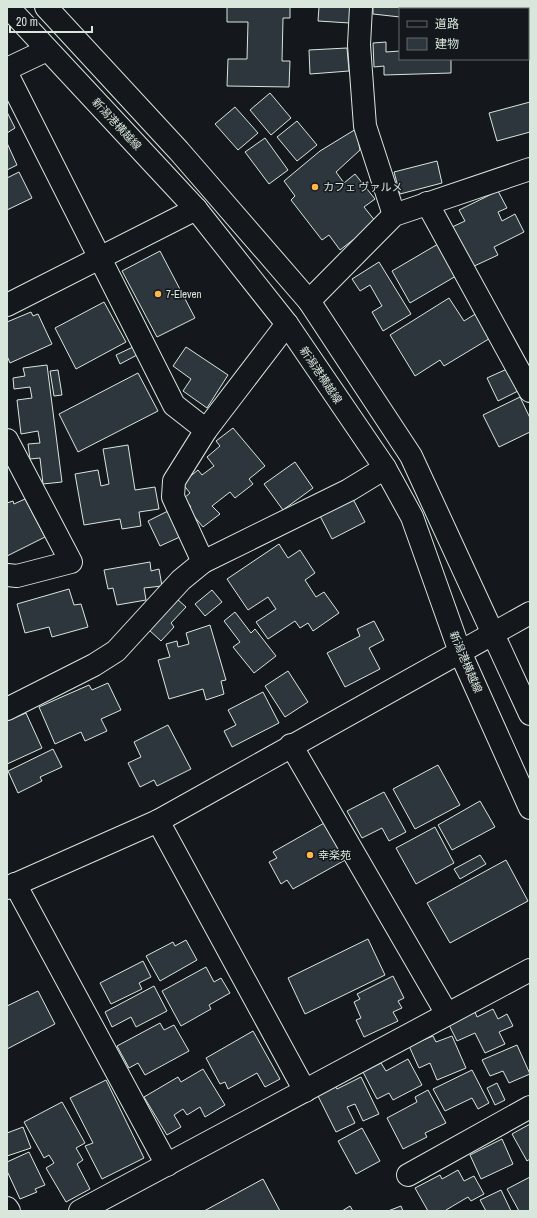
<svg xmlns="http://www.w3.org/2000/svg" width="537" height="1218" font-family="'Archivo Narrow','Noto Sans JP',sans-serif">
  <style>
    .building { fill: #2c363c; stroke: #d8e6dc }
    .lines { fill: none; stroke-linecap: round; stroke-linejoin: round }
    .minor-casing { stroke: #d8e6dc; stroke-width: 24 }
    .tertiary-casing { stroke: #d8e6dc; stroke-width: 24 }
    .primary-casing { stroke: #d8e6dc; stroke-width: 24 }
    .minor { stroke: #14181c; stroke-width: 22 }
    .tertiary { stroke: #14181c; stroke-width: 22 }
    .primary { stroke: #14181c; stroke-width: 22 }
    .poi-dot { fill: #ffb74d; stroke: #14181c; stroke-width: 1.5 }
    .labels { text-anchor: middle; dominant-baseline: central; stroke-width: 3; stroke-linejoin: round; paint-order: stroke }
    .street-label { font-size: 11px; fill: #d8e6dc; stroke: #14181c }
    .poi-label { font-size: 11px; fill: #d8e6dc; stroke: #14181c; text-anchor: start }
  </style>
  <rect width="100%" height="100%" fill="#14181c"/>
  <g class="building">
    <path d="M227 7H290V18H283L282 61H290L289 87 227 86 228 59H247L248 22H227Z"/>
    <path d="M319 7H351L350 23 318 21Z"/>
    <path d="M373 7H456V9H400V17L373 14Z"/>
    <path d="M386 42V52L400 51V59H451V73L384 75V66L374 67 373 43Z"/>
    <path d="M347 48 349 71 310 74 309 50Z"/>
    <path d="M270 93 291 118 271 135 250 110Z"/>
    <path d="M530 102V132L497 141 489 113Z"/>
    <path d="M235 107 258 133 238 150 215 124Z"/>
    <path d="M7 112 15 128 7 133Z"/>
    <path d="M297 121 317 145 297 161 277 137Z"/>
    <path d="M356 129 360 150 336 172 344 183 355 174 375 199 364 207 376 222 340 250 329 235 322 240 291 200 295 196 284 181 320 151Z"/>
    <path d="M265 138 288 170 269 184 245 152Z"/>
    <path d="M7 143 17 165 7 170Z"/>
    <path d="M437 161 442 183 400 194 394 172Z"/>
    <path d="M19 172 32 198 7 210V178Z"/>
    <path d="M498 191 507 208 498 212 502 221 515 214 524 232 494 247 498 255 470 268 450 228 465 221 459 210Z"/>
    <path d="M438 244 456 276 410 303 392 271Z"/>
    <path d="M160 251 195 318 157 337 122 271Z"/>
    <path d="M379 262 411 314 383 331 372 312 382 306 370 285 360 291 352 279Z"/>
    <path d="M449 298 464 321 477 313 492 337 444 366 440 360 415 376 390 335Z"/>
    <path d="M104 302 126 342 76 369 55 328Z"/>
    <path d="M31 312 33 316 38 314 52 344 10 363 7 356V322Z"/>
    <path d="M133 347 137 355 120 364 116 355Z"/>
    <path d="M186 347 228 375 207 408 183 391 191 379 173 366Z"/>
    <path d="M47 365 62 482 43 484 40 458 30 459 28 444 40 443 38 431 21 434 17 400 32 398 30 387 14 389 13 378 25 376 23 368Z"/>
    <path d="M507 369 518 391 498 401 487 378Z"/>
    <path d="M58 370 62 395 54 396 50 371Z"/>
    <path d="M138 373 158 411 78 452 59 414Z"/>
    <path d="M520 397 530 418V432L499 447 483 415Z"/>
    <path d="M233 428 265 466 249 479 253 484 235 498 230 492 212 506 220 514 203 527 188 509 191 507 184 498 190 493 182 483 198 470 202 475 214 466 207 457 220 446 216 441Z"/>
    <path d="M128 445 135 490 155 487 159 509 139 512 141 526 122 529 120 519 84 525 75 474 98 470 101 486 109 484 103 449Z"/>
    <path d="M295 462 313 488 283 510 264 484Z"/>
    <path d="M25 499 45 537 7 556V503L13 501 14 504Z"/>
    <path d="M353 499 365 522 332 539 320 516Z"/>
    <path d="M170 510 182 536 160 546 148 521Z"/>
    <path d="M279 544 288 558 300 550 315 573 305 580 316 597 324 592 339 613 313 631 308 623 300 628 295 621 268 639 256 622 276 609 268 597 248 610 227 579Z"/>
    <path d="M150 562 151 571 159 569 162 586 144 588 146 600 117 605 113 588 108 589 104 570Z"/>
    <path d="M69 589 74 605 81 604 88 627 52 637 49 627 25 633 17 604Z"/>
    <path d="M212 590 222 602 205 616 195 604Z"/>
    <path d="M177 599 186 607 171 623 174 627 161 641 148 629Z"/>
    <path d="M235 612 251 633 255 629 276 656 254 673 233 647 240 642 224 621Z"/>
    <path d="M374 621 384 640 369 648 380 669 345 687 327 653 360 636 357 629Z"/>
    <path d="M210 625 226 680 221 681 224 694 206 700 203 689 169 699 158 660 170 657 166 644 177 641 178 647 189 644 186 633Z"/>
    <path d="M288 671 308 702 285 717 265 686Z"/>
    <path d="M108 683 121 710 101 719 107 731 85 741 81 732 55 744 39 707 89 685 92 690Z"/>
    <path d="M263 692 279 723 232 747 224 731 236 725 228 710Z"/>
    <path d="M26 713 42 748 7 764V721Z"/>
    <path d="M168 725 191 769 157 786 154 780 140 787 128 763 141 757 134 742Z"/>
    <path d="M53 749 62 767 40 777 42 781 18 793 8 771Z"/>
    <path d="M438 765 460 805 415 829 393 789Z"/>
    <path d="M384 792 406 832 389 841 382 828 362 838 347 811Z"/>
    <path d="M480 801 495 827 452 850 438 825Z"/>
    <path d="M326 822 347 859 293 889 287 880 281 884 269 862 277 858 273 852Z"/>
    <path d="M435 827 454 863 416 884 396 848Z"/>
    <path d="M480 855 486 864 460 879 454 869Z"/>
    <path d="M506 860 528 901 450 943 427 903Z"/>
    <path d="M368 939 385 975 305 1014 288 978Z"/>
    <path d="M186 940 197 960 160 981 146 956 173 942 175 946Z"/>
    <path d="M143 961 151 977 139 983 142 989 111 1004 100 983Z"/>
    <path d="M206 967 214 982 221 978 230 993 209 1005 211 1009 181 1026 162 991Z"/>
    <path d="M393 976 404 998 398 1001 402 1008 393 1012 398 1021 364 1037 356 1020 361 1018 354 1002 360 999 357 994Z"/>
    <path d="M154 986 167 1011 136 1027 131 1017 112 1027 105 1012Z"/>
    <path d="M38 991 55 1024 7 1049V1006Z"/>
    <path d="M493 1009 498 1019 507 1014 513 1026 499 1032 505 1044 485 1053 475 1033 457 1041 449 1025 475 1012 477 1017Z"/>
    <path d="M160 1023 164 1030 174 1025 189 1051 145 1075 138 1063 129 1068 117 1046Z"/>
    <path d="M253 1031 280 1079 265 1087 257 1073 228 1089 225 1082 220 1084 206 1058Z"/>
    <path d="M433 1036 436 1042 452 1036 466 1068 437 1080 430 1063 419 1068 409 1046Z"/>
    <path d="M517 1045 530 1074 509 1083 503 1071 490 1076 482 1060Z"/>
    <path d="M408 1059 422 1085 393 1100 389 1093 377 1099 363 1072 381 1063 386 1071Z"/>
    <path d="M203 1069 225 1105 205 1117 200 1107 187 1115 183 1109 174 1115 181 1127 167 1135 144 1097 178 1077 181 1082Z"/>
    <path d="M472 1070 489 1103 478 1109 472 1098 445 1111 433 1089Z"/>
    <path d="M361 1077 379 1114 363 1121 355 1104 347 1107 355 1123 336 1132 317 1094 335 1086 337 1089Z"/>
    <path d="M106 1080 144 1158 102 1179 85 1146 93 1143 70 1098Z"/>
    <path d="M497 1083 505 1100 495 1105 487 1088Z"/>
    <path d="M428 1090 446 1123 425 1133 427 1137 403 1149 387 1118 417 1102 415 1097Z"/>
    <path d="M62 1102 85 1143 76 1148 83 1160 77 1164 90 1189 66 1202 46 1168 54 1163 49 1155 44 1158 24 1122Z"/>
    <path d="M530 1124V1159L527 1161 512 1134Z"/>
    <path d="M23 1127 31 1148 7 1156V1133Z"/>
    <path d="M362 1128 380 1161 356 1174 338 1141Z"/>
    <path d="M502 1139 513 1164 481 1179 470 1155Z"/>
    <path d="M29 1152 45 1185 35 1189 37 1192 20 1199 7 1171V1162Z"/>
    <path d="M458 1170 464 1181 474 1176 484 1194 471 1201 468 1197 446 1210V1211H428L415 1188 440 1175 442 1179Z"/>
    <path d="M530 1177V1211H519L507 1189Z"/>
    <path d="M263 1179 280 1211H204Z"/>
    <path d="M501 1190 511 1211H486L480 1200Z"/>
    <path d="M350 1206 353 1211H342Z"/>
    <path d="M401 1206 403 1211H388Z"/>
  </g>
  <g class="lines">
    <g class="minor-casing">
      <g id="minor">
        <path d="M361 7 359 45 365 126 394 215"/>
        <path d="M7 69 47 50"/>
        <path d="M7 74 174 405 206 430"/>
        <path d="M427 203 530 391"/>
        <path d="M309 301 394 215 530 169"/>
        <path d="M7 305 196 209"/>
        <path d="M7 440 71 562 17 576 7 575"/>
        <path d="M203 562 173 497 174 481 206 430 287 324"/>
        <path d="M7 709 94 665 116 651 181 580 203 562 349 490 385 468"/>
        <path d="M291 745 447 1014"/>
        <path d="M158 821 305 1091"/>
        <path d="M15 884 167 1165"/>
        <path d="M408 1175 530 1107"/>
        <path d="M7 1208 9 1211"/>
        <path d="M80 1211 530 970"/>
      </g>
    </g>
    <g class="tertiary-casing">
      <path id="tertiary" d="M7 888 158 821 530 613"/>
    </g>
    <g class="primary-casing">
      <g id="primary">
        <path d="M8 7 196 209 287 324 385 468 412 517 460 652 530 808"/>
        <path d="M46 7 179 151 309 301 411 456 530 714"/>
      </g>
    </g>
    <use href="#minor" class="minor"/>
    <use href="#tertiary" class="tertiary"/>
    <use href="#primary" class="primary"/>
  </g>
  <g class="poi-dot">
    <circle cx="315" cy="187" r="4"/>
    <circle cx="158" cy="294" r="4"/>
    <circle cx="310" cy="855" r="4"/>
  </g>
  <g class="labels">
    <g class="street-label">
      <text transform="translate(117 124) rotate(47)">新潟港横越線</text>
      <text transform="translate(321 375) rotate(56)">新潟港横越線</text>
      <text transform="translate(466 662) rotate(67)">新潟港横越線</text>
    </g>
    <g class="poi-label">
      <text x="323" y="187">カフェ ヴァルメ</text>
      <text x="166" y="294">7-Eleven</text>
      <text x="318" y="855">幸楽苑</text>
    </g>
  </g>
  <rect width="537" height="1218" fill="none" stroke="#d8e6dc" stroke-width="16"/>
  <rect x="399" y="8" width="130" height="52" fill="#14181c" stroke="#626a69"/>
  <rect x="407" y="21" width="20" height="6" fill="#14181c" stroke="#626a69"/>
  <text x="435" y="28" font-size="12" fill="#d8e6dc">道路</text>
  <rect x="407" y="38" width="20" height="12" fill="#2c363c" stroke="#626a69"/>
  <text x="435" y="48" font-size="12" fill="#d8e6dc">建物</text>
  <path d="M10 26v6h82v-6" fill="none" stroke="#d8e6dc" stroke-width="2"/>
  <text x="16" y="26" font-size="12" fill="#d8e6dc" stroke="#14181c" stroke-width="3" paint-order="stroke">20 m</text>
</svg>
